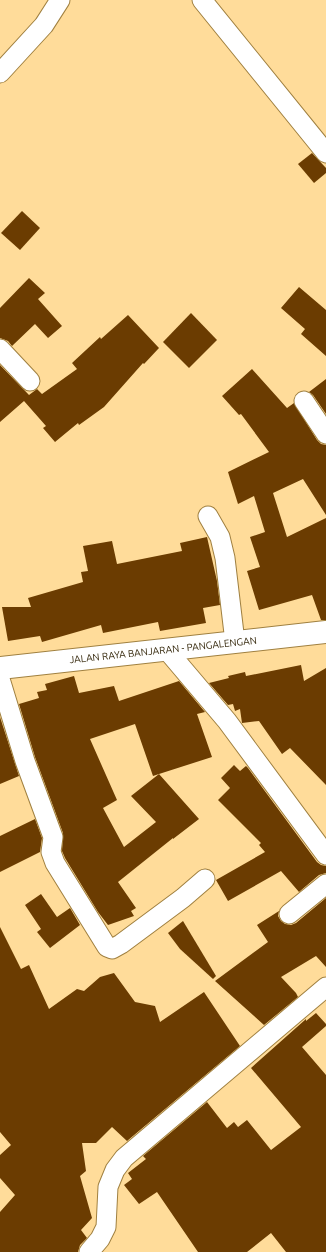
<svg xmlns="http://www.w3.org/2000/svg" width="326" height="1252" font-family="Ubuntu,sans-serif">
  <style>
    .building { fill: #6b3c01; fill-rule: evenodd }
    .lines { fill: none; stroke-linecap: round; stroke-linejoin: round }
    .street-casing { stroke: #a08040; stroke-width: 21 }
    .primary-casing { stroke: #a08040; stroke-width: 24 }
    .street { stroke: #fff; stroke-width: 19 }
    .primary { stroke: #fff; stroke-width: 22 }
    .labels { text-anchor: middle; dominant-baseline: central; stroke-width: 4; stroke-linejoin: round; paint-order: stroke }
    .street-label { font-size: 10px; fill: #372a0e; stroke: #fff }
  </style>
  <rect width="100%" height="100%" fill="#ffdc9a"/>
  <g class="building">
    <path d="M312 153 326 168V173L314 183 298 164Z"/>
    <path d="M22 211 40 228 20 250 1 233Z"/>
    <path d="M29 278 45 293 38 299 62 326 48 338 35 324 12 346 8 341 0 338V308Z"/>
    <path d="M299 287 326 310V356L301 334 305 329 281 308Z"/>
    <path d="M191 313 217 340 189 368 163 342Z"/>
    <path d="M128 315 159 348 144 364 143 363 104 407 79 425 78 423 55 442 43 428 46 426 24 401 0 422V365L29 395 37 389 42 394 77 369 72 363 100 337 101 339Z"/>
    <path d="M252 369 287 408 294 403 317 440 321 444 326 445V515L303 479 273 493 287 537 326 518V620H321L312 595 259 610 247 571 260 567 250 537 265 532 254 496 238 504 228 472 269 452 241 414 239 415 222 396Z"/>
    <path d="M326 379V414L313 395 309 392Z"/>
    <path d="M207 537 217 581 220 605 203 608 206 623 160 631 158 622 103 633 101 625 42 642 40 636 8 641 2 607H31L28 598 83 582 81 572 88 571 83 546 112 541 117 564 182 551 180 543Z"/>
    <path d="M301 665 304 681 326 668V785L290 748 282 754 259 721 242 723 240 709 235 711 233 704 228 705 209 683 229 678 228 676 245 672 246 676Z"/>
    <path d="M74 676 79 693 114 686 119 701 179 681 205 712 197 714 212 757 159 774 199 819 173 839V838L118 882 136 908 131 911 134 916 108 925 98 912 65 858 62 851 63 833 35 757 19 704 39 698 37 692 47 690 45 684ZM135 724 153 776 159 774 131 796 156 822 124 847 103 808 117 800 90 739Z"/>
    <path d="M0 717 19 776 0 784Z"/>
    <path d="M234 765 240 771 246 766 248 768 317 862 321 865 326 866V873L319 875 299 892 281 871 228 901 216 880 265 852 259 845 261 843 218 800 230 788 221 778Z"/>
    <path d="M35 819 42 838 40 852 0 872V836Z"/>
    <path d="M41 894 57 917 70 908 80 925 50 948 37 932 41 929 25 905Z"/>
    <path d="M326 898V967L316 956 281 977 296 993 298 997 264 1025 215 981 268 942 257 925 279 911 278 916 281 921 285 924 291 925 296 923Z"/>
    <path d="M183 921 216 976 213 979 180 949 168 933Z"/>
    <path d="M0 927 21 969 29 965 49 1009 77 989 84 991 100 977 114 973 135 1002 155 1006 160 1022 204 992 240 1046 127 1141 112 1127 96 1143H82L86 1171 80 1176 92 1218 81 1230 87 1238 80 1245 78 1252H0V1212L15 1195 0 1178V1155L11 1145 0 1132Z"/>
    <path d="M316 1013 326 1024V1026L302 1047 326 1075V1252H286L271 1233 247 1252H198L157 1192 139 1204 124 1185 132 1179 128 1173 146 1159 143 1156 207 1102 227 1128 234 1122 238 1127 247 1120 271 1150 301 1127 251 1068 306 1019V1021Z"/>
  </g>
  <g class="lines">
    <g class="street-casing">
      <g id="street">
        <path d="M202 0 326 153"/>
        <path d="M0 73 44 25 60 0"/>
        <path d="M0 349 30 381"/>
        <path d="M304 401 326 434"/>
        <path d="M208 516 220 537 225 558 235 642"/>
        <path d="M166 649 227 721 326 855"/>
        <path d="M0 679 25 761 53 837 51 852 55 863 107 947 112 949 121 944 183 898 205 879"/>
        <path d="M289 914 326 884"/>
        <path d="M89 1252 100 1239 106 1227 108 1187 115 1170 124 1158 326 987"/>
      </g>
    </g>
    <g class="primary-casing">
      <path id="primary" d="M0 668 326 632"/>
    </g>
    <use href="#street" class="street"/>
    <use href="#primary" class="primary"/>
  </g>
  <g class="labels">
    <g class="street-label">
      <text transform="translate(163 650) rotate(-6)">JALAN RAYA BANJARAN - PANGALENGAN</text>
    </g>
  </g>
</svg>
